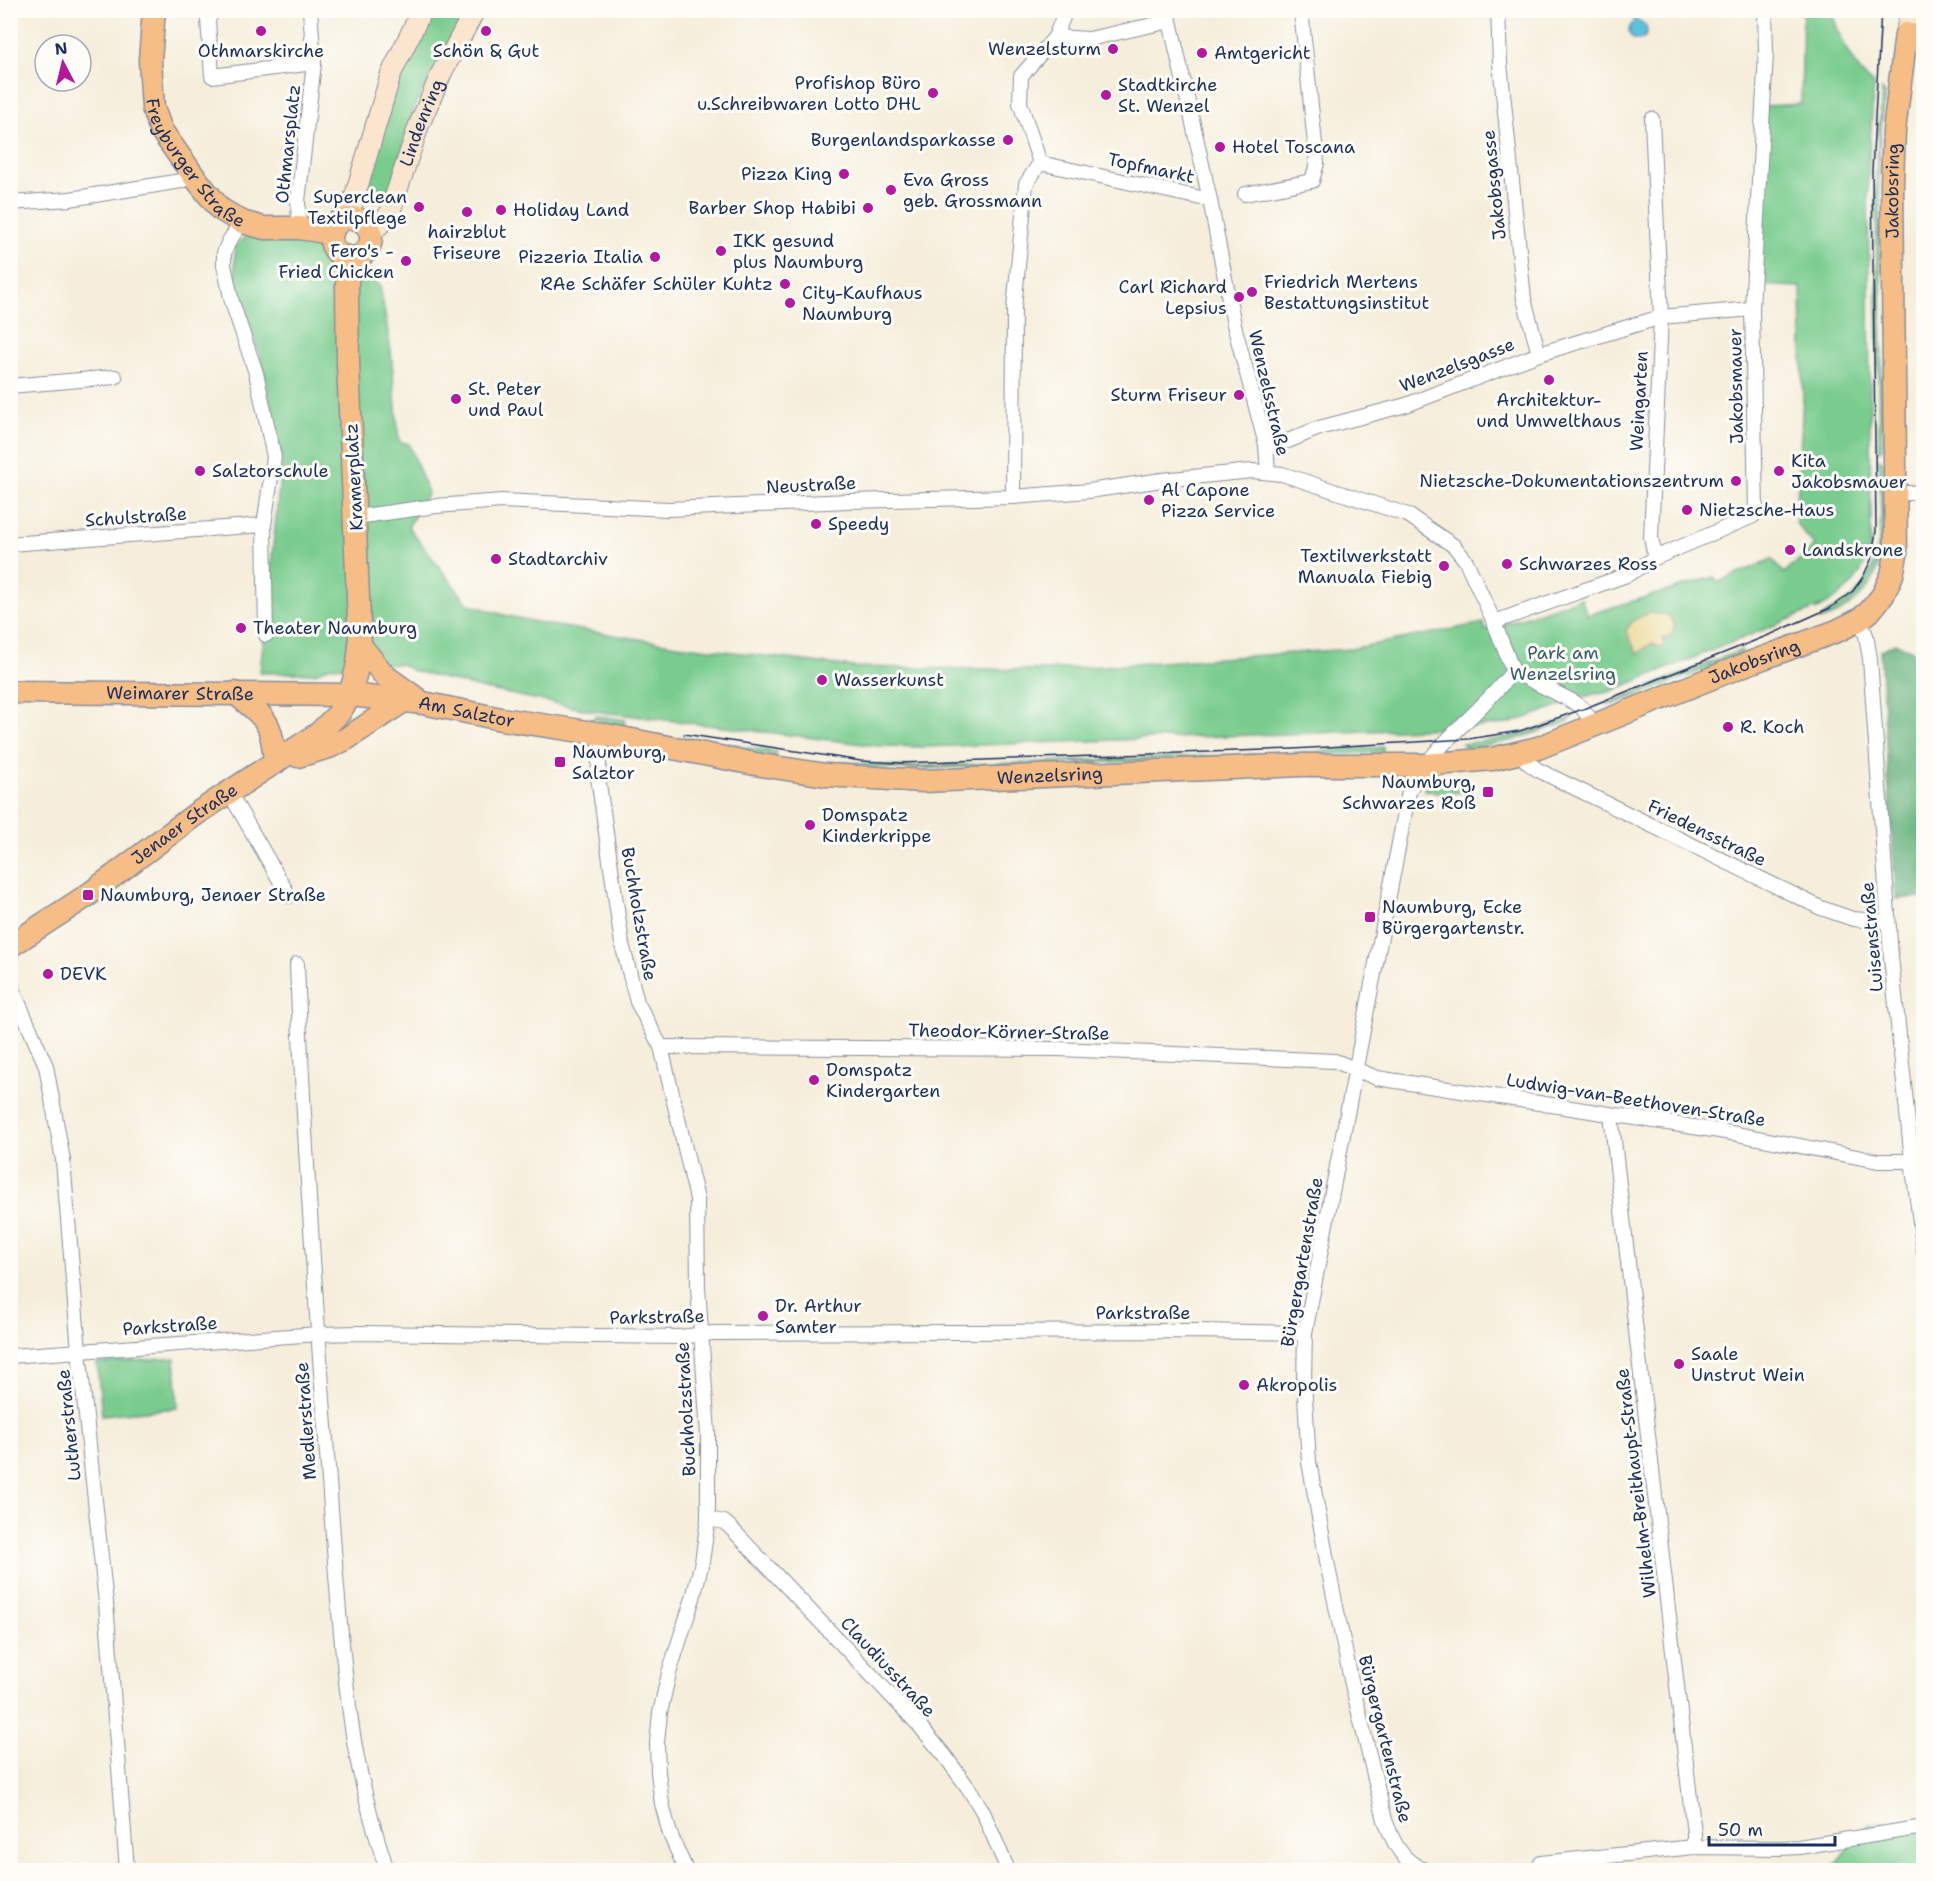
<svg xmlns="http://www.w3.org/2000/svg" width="1934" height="1881" font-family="'Shantell Sans',sans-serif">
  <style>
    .green { fill: #79cc8e; stroke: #4a7e76; stroke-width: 1.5 }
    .forest { fill: #62b079; stroke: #3e706c; stroke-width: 1.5 }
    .sand { fill: #eeda9e; stroke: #84847e; stroke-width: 1.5 }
    .water { fill: #5cc2da; stroke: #3c789c; stroke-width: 1.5 }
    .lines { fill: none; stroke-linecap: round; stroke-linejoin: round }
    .stream { stroke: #5cc2da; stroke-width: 5 }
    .street-casing { stroke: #888e9c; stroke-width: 16 }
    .secondary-casing { stroke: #888e9c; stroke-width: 22 }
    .primary-casing { stroke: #888e9c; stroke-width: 25 }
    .street { stroke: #fff; stroke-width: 14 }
    .secondary { stroke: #fbe5cf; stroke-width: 20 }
    .primary { stroke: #f6be86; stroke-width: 22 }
    .tram { stroke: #1b2f5e; stroke-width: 1.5 }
    .poi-dot { fill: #b5179e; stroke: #fdfcf7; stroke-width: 2 }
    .labels { text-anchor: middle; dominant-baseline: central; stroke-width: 6; stroke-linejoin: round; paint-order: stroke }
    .poi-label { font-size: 18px; fill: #1b2f5e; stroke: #fdfcf7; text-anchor: start }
    .street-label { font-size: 18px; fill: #1b2f5e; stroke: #fdfcf7 }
    .park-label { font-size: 18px; fill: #375e6c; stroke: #fdfcf7 }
  </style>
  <rect width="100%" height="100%" fill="#fdfcf7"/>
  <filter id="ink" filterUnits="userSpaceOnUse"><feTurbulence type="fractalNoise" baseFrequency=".0167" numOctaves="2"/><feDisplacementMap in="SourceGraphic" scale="12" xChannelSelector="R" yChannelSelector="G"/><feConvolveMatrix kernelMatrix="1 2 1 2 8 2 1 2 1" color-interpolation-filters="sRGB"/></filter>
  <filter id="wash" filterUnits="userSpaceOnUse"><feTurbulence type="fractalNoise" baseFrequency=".008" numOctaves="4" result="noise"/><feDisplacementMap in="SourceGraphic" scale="24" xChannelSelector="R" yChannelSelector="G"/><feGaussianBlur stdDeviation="1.35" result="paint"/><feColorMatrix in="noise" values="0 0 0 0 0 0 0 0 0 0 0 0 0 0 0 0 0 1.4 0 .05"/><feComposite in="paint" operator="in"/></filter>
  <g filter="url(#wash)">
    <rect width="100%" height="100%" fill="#f6eedb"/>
    <g class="green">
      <path d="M427 11H468L416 103 388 199 361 191 395 77Z"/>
      <path d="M1803 11H1831C1841 38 1850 66 1874 85L1868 170 1871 537C1866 577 1849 592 1815 611L1822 606 1606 693 1593 694 1511 723 1478 727 925 747 879 746 593 711 480 688 411 670 401 664 329 667 315 673H260L282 460 262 362 235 282V246L247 236 273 235 306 239 331 261 380 285 391 351 399 442 409 444 428 493 408 527 468 604 504 615 550 625 677 645 853 667 1045 670 1351 649 1483 623 1486 630 1581 598 1587 615 1714 577 1717 583 1772 559 1784 573 1815 546 1796 523 1803 397 1801 287 1758 285 1765 106 1801 104Z"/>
      <path d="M1882 90 1885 94 1879 148 1883 448 1879 451 1876 173Z"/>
      <path d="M1879 459 1884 462C1884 499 1891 551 1870 584 1866 592 1858 598 1851 604 1843 611 1830 619 1819 620 1826 611 1846 605 1856 594 1889 558 1880 504 1879 459Z"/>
      <path d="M1741 650 1743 655 1615 704H1606Z"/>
      <path d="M596 716 625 720 624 727 606 724V721L593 719Z"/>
      <path d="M1573 717 1568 722 1513 740 1467 749 1462 744C1501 740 1536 731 1573 717Z"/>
      <path d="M678 737 776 752 775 757 737 751Z"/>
      <path d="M1383 747V752L1320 755 904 769 841 767 842 762 903 767 1293 753Z"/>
      <path d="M1439 780 1463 781 1467 784V792L1444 793 1425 790V785Z"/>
      <path d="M175 1358 178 1408 102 1415 97 1363Z"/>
      <path d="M1868 1824 1923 1825V1870H1831Z"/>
    </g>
    <path class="forest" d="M1895 643 1913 651 1923 785V897L1896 899 1880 651Z"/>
    <path class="sand" d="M1649 613 1668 615 1675 625 1672 635 1662 639 1666 645 1659 648 1652 643 1637 654 1626 630 1634 620Z"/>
    <circle class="water" cx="1638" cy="31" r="9"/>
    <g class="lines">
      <path class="stream" d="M1632 10 1636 22"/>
    </g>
  </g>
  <g filter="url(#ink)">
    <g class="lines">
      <g class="street-casing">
        <g id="street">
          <path d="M213 10 208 20 212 76 314 63"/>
          <path d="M1498 10 1500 63 1524 299 1539 354"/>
          <path d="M1055 37 1089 39 1170 21 1210 200 1234 325 1266 445 1268 472"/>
          <path d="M1652 119 1661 317 1651 537 1655 558"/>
          <path d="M1040 163 1210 200"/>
          <path d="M1040 163 1020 103 1021 76 1055 37 1066 10"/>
          <path d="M1245 194 1312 181 1317 163 1301 10"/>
          <path d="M10 203 70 199 181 181 193 175"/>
          <path d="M242 222 229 241 224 253V265L232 302 256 373 274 457 264 525 266 635"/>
          <path d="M299 228 298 201 314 63 310 10"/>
          <path d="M10 386 115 377"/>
          <path d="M1266 445 1288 441 1319 428 1406 405 1539 354 1661 317 1752 309"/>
          <path d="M1896 494 1924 492"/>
          <path d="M1013 497 1014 308 1026 184 1040 163"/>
          <path d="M356 517 436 506 502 501 669 509 848 501 1013 497 1089 491 1162 480 1252 471 1282 474 1408 515 1454 546 1466 561 1494 622 1513 671"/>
          <path d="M10 544 264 525"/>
          <path d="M1859 620 1866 635 1870 659 1891 957 1912 1161 1924 1252"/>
          <path d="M1494 622 1627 575 1655 558 1753 516 1756 511 1752 309 1766 53 1765 10"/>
          <path d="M1513 671 1576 703 1583 709 1595 726"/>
          <path d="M601 734 598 777 622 944 637 1002 661 1047 697 1199 698 1287 708 1434V1519L702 1562 693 1598 669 1673 660 1713 657 1743 658 1772 662 1804 670 1834 686 1870"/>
          <path d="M1520 753 1527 762 1538 770 1821 908 1853 919 1888 922"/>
          <path d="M229 792 289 896"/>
          <path d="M297 964C303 1127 315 1291 327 1454 334 1545 339 1637 352 1728 359 1777 372 1824 387 1870"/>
          <path d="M10 983 46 1066 63 1160 79 1351 106 1603 127 1870"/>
          <path d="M661 1047 1059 1049 1335 1061 1377 1078 1732 1133 1878 1161H1912"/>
          <path d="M1611 1115 1694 1833V1847"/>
          <path d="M10 1356 318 1334 359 1333 680 1337 713 1333 1195 1331 1305 1333"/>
          <path d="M708 1519 724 1522 730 1527 918 1724 945 1756 969 1789 983 1812 1008 1870"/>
          <path d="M1426 1870C1402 1863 1393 1842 1385 1820L1351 1680 1329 1572 1309 1462 1304 1381 1305 1333 1409 791C1433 744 1481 713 1513 671"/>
          <path d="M1538 1870 1541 1863 1694 1847 1780 1848 1799 1847 1924 1827"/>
        </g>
      </g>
      <g class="secondary-casing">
        <g id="secondary">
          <path d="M1906 34 1910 10"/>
          <path d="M346 219 353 202 391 74 422 10"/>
          <path id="s1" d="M370 233 384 221 390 212 419 125 442 72 475 10"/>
        </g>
      </g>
      <g class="primary-casing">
        <g id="primary">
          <path id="s2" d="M154 10 150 60 153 108 161 130 193 175 220 209 242 222 264 228H299L332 233"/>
          <circle cx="351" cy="238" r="20"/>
          <path d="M360 645 385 676 417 699"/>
          <path id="s3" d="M10 692 350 695 423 703 501 719 601 734 755 764 826 775 923 781 1302 765H1426L1492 759 1538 748 1744 665 1837 631 1859 620 1869 612 1883 595 1892 575 1896 555 1892 184 1894 131 1906 34 1924 37"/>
          <path d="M235 693C266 719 272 720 275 763"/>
          <path d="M298 756 329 747 346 739 405 700"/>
          <path id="s4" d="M10 946 88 895 196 814 318 734 339 713 350 695 358 664 360 645 348 363 347 287 348 257"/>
        </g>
      </g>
      <use href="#street" class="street"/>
      <use href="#secondary" class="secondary"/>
      <use href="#primary" class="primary"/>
      <path class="tram" d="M684 734 861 761 900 763 1293 749 1468 739 1520 731 1583 709 1774 633 1830 608 1853 591 1863 577 1871 560 1876 531 1872 171 1881 10"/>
    </g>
  </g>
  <g class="poi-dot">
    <circle cx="261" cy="31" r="6"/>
    <circle cx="486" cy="31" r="6"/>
    <circle cx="1113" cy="49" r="6"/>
    <circle cx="1202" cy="53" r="6"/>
    <circle cx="933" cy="93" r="6"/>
    <circle cx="1106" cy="95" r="6"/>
    <circle cx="1008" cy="140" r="6"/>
    <circle cx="1220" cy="147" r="6"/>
    <circle cx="844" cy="174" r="6"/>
    <circle cx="891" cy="190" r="6"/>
    <circle cx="419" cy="207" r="6"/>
    <circle cx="868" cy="208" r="6"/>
    <circle cx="501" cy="210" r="6"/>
    <circle cx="467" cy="212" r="6"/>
    <circle cx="721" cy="251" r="6"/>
    <circle cx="655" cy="257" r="6"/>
    <circle cx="406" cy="261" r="6"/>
    <circle cx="785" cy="284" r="6"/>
    <circle cx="1252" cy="292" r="6"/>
    <circle cx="1239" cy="297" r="6"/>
    <circle cx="790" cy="303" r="6"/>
    <circle cx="1549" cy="380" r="6"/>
    <circle cx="1239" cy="395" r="6"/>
    <circle cx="456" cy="399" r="6"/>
    <circle cx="200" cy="471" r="6"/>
    <circle cx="1779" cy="471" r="6"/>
    <circle cx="1736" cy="481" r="6"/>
    <circle cx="1149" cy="500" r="6"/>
    <circle cx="1687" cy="510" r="6"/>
    <circle cx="816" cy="524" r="6"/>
    <circle cx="1790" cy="550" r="6"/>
    <circle cx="496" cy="559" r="6"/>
    <circle cx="1507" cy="564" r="6"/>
    <circle cx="1444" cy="566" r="6"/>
    <circle cx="241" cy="628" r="6"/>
    <circle cx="822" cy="680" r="6"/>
    <circle cx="1728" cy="727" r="6"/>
    <rect x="554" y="756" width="12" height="12" rx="3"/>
    <rect x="1482" y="786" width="12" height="12" rx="3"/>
    <circle cx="810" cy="825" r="6"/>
    <rect x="82" y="889" width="12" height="12" rx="3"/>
    <rect x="1364" y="911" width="12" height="12" rx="3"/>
    <circle cx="48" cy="974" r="6"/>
    <circle cx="814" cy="1080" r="6"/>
    <circle cx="763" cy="1316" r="6"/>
    <circle cx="1679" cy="1364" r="6"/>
    <circle cx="1244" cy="1385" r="6"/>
  </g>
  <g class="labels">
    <g class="poi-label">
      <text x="1101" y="49" text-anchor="end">Wenzelsturm</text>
      <text x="261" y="51" text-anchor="middle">Othmarskirche</text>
      <text x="486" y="51" text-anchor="middle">Schön &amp; Gut</text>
      <text x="1214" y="53">Amtgericht</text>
      <text x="921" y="83" text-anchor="end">Profishop Büro<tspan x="921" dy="21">u.Schreibwaren Lotto DHL</tspan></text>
      <text x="1118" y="85">Stadtkirche<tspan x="1118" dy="21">St. Wenzel</tspan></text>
      <text x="996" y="140" text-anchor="end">Burgenlandsparkasse</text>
      <text x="1232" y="147">Hotel Toscana</text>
      <text x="832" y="174" text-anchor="end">Pizza King</text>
      <text x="903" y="180">Eva Gross<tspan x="903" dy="21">geb. Grossmann</tspan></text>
      <text x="407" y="197" text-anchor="end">Superclean<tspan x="407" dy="21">Textilpflege</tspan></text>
      <text x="856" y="208" text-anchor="end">Barber Shop Habibi</text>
      <text x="513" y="210">Holiday Land</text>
      <text x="467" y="232" text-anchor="middle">hairzblut<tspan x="467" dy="21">Friseure</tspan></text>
      <text x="733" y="241">IKK gesund<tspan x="733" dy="21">plus Naumburg</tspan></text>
      <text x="394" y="251" text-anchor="end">Fero's -<tspan x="394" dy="21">Fried Chicken</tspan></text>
      <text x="643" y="257" text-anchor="end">Pizzeria Italia</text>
      <text x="1264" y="282">Friedrich Mertens<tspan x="1264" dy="21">Bestattungsinstitut</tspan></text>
      <text x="773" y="284" text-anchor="end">RAe Schäfer Schüler Kuhtz</text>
      <text x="1227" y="287" text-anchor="end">Carl Richard<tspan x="1227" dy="21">Lepsius</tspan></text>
      <text x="802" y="293">City-Kaufhaus<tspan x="802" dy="21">Naumburg</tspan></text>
      <text x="468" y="389">St. Peter<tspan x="468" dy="21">und Paul</tspan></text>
      <text x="1227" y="395" text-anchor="end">Sturm Friseur</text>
      <text x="1549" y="400" text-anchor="middle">Architektur-<tspan x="1549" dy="21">und Umwelthaus</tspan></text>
      <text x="1791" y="461">Kita<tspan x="1791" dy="21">Jakobsmauer</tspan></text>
      <text x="212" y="471">Salztorschule</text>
      <text x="1724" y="481" text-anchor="end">Nietzsche-Dokumentationszentrum</text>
      <text x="1161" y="490">Al Capone<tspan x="1161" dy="21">Pizza Service</tspan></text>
      <text x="1699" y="510">Nietzsche-Haus</text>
      <text x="828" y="524">Speedy</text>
      <text x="1802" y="550">Landskrone</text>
      <text x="1432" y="556" text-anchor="end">Textilwerkstatt<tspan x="1432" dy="21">Manuala Fiebig</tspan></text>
      <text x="508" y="559">Stadtarchiv</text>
      <text x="1519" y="564">Schwarzes Ross</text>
      <text x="253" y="628">Theater Naumburg</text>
      <text x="834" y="680">Wasserkunst</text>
      <text x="1740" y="727">R. Koch</text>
      <text x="572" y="752">Naumburg,<tspan x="572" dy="21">Salztor</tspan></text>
      <text x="1476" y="782" text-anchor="end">Naumburg,<tspan x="1476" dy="21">Schwarzes Roß</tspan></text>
      <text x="822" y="815">Domspatz<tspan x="822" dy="21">Kinderkrippe</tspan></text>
      <text x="100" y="895">Naumburg, Jenaer Straße</text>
      <text x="1382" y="907">Naumburg, Ecke<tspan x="1382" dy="21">Bürgergartenstr.</tspan></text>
      <text x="60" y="974">DEVK</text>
      <text x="826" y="1070">Domspatz<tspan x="826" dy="21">Kindergarten</tspan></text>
      <text x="775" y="1306">Dr. Arthur<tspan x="775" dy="21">Samter</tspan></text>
      <text x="1691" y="1354">Saale<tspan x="1691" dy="21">Unstrut Wein</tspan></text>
      <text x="1256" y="1385">Akropolis</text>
    </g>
    <g class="street-label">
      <text stroke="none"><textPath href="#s1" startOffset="124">Lindenring</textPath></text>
      <text transform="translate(288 144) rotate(-84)">Othmarsplatz</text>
      <text stroke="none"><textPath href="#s2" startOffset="168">Freyburger Straße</textPath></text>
      <text transform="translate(1151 168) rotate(12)">Topfmarkt</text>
      <text transform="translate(1494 185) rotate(-96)">Jakobsgasse</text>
      <text stroke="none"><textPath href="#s3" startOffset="2324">Jakobsring</textPath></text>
      <text transform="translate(1457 365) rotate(-21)">Wenzelsgasse</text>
      <text transform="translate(1736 386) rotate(-91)">Jakobsmauer</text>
      <text transform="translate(1269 393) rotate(77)">Wenzelsstraße</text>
      <text transform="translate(1639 401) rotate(-87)">Weingarten</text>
      <text transform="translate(354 477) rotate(-93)">Kramerplatz</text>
      <text transform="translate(811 485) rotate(-3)">Neustraße</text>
      <text transform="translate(136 517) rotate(-4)">Schulstraße</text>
      <text stroke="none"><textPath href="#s3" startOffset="1770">Jakobsring</textPath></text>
      <text stroke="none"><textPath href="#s3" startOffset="170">Weimarer Straße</textPath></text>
      <text stroke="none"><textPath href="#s3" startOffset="458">Am Salztor</textPath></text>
      <text stroke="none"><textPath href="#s3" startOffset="1047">Wenzelsring</textPath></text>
      <text stroke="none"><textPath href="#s4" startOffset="213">Jenaer Straße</textPath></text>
      <text transform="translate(1707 833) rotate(26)">Friedensstraße</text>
      <text transform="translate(639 914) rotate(80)">Buchholzstraße</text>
      <text transform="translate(1872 937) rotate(-95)">Luisenstraße</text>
      <text transform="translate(1009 1032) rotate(1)">Theodor-Körner-Straße</text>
      <text transform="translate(1636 1100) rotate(9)">Ludwig-van-Beethoven-Straße</text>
      <text transform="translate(1302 1262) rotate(-80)">Bürgergartenstraße</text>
      <text x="1143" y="1313">Parkstraße</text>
      <text transform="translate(657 1317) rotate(-1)">Parkstraße</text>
      <text transform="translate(170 1326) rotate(-4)">Parkstraße</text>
      <text transform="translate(686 1409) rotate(-93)">Buchholzstraße</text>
      <text transform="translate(306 1421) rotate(-94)">Medlerstraße</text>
      <text transform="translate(69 1425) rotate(-96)">Lutherstraße</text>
      <text transform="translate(1636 1483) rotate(-97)">Wilhelm-Breithaupt-Straße</text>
      <text transform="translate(888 1667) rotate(47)">Claudiusstraße</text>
      <text transform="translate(1385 1739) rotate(76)">Bürgergartenstraße</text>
    </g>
    <g class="park-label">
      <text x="1563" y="653">Park am<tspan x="1563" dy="21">Wenzelsring</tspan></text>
    </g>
  </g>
  <rect width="1934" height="1881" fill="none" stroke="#fdfcf7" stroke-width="36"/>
  <g transform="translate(63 63) rotate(353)"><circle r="28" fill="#fdfcf7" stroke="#a3aaba" stroke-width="1.5"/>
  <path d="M0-4.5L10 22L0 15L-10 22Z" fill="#b5179e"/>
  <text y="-9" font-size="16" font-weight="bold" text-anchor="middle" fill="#1b2f5e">N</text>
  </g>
  <path d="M1709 1836v9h126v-9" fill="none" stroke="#1b2f5e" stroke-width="3"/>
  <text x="1718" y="1836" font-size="18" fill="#1b2f5e" stroke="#fdfcf7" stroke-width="4.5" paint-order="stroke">50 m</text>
</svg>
